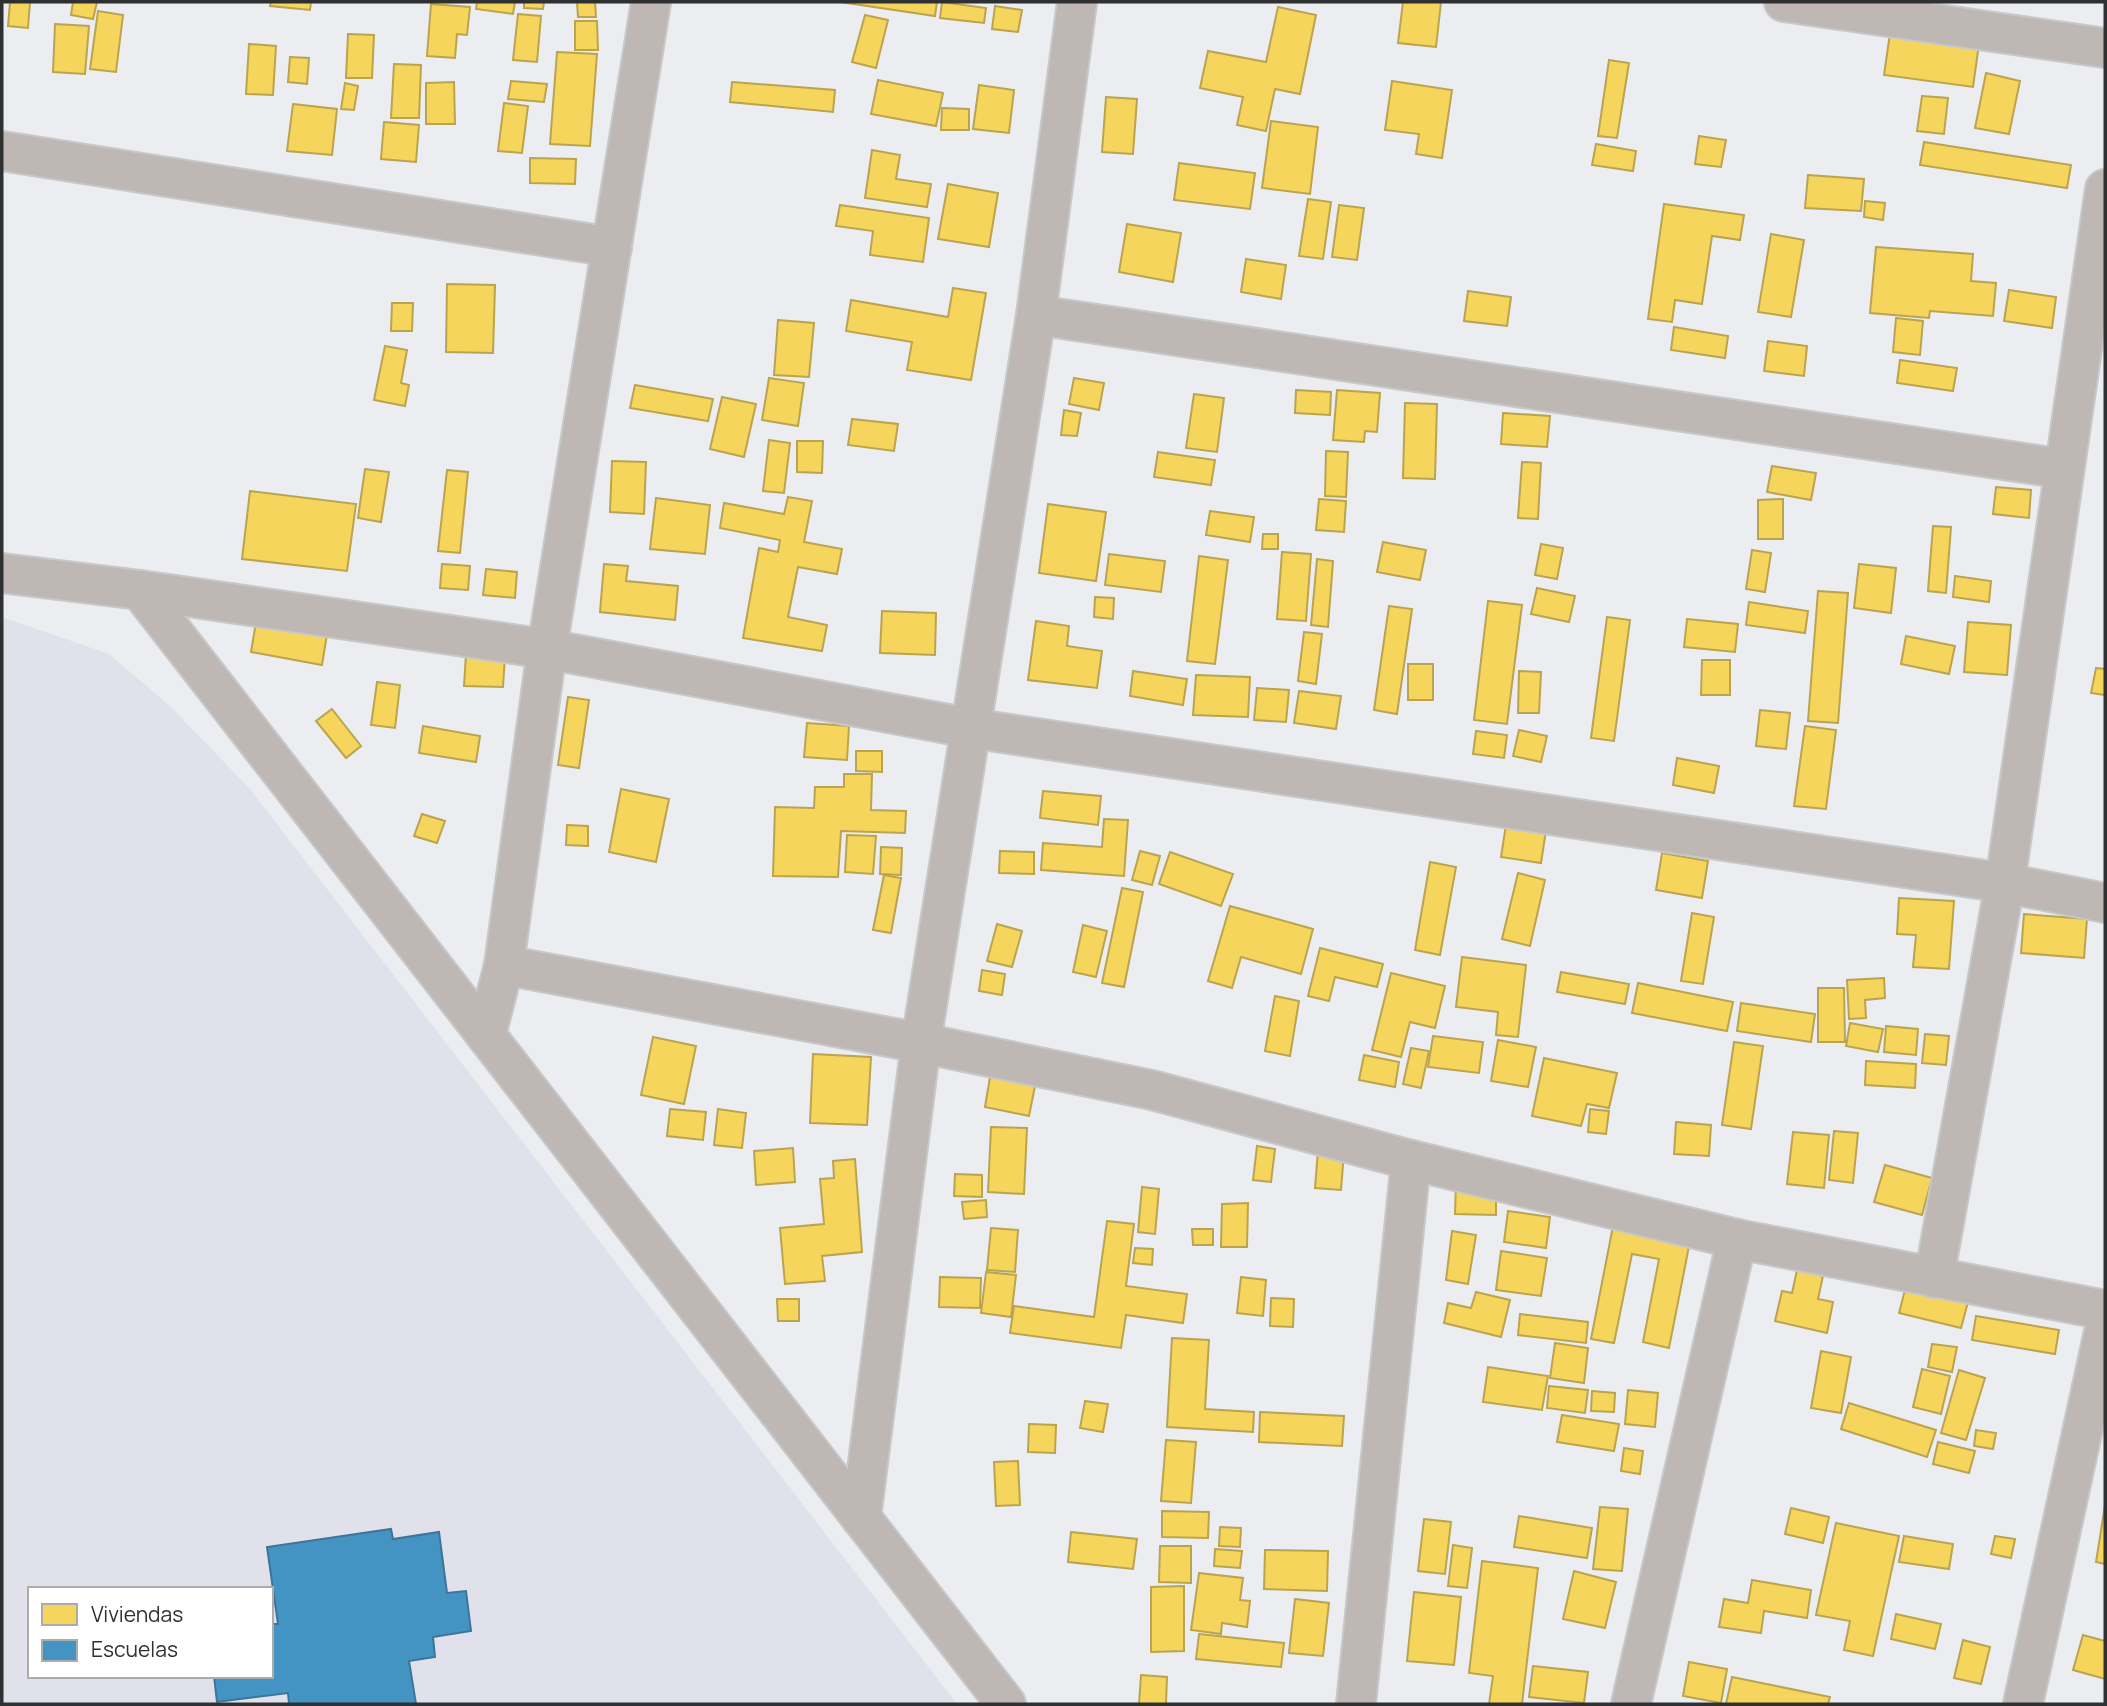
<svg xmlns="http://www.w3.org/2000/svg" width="2107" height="1706" font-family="Manrope,sans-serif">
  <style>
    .built { fill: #e0e1eb; fill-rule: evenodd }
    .homes { fill: #f6d55c; stroke: #baa44f; stroke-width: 2 }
    .schools { fill: #4393c3; stroke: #3d7598; stroke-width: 2 }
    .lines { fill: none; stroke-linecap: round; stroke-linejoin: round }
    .minor-casing { stroke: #c7c8ca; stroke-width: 42 }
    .minor { stroke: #bfb7b3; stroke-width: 38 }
  </style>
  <rect width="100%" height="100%" fill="#ecedf1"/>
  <path class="built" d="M2 617 109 654 169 705 249 788 957 1704H2ZM30 1589H271V1676H30Z"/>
  <g class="homes">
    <path d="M10 2H30L28 28 8 26Z"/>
    <path d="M73 2H97L93 19 71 15Z"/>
    <path d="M271 2H311L310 10 270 6Z"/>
    <path d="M477 2H515L513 14 476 9Z"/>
    <path d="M524 2H544L543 9 524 8Z"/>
    <path d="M577 2H595L596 17H578Z"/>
    <path d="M840 2H937L935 16Z"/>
    <path d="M942 2 986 8 984 23 940 18Z"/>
    <path d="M1403 2H1441L1436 47 1398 43Z"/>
    <path d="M431 4 470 7 467 35 457 34 455 58 427 56Z"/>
    <path d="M995 6 1022 10 1018 32 992 29Z"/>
    <path d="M1278 7 1316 15 1300 94 1275 89 1266 131 1237 125 1243 97 1200 88 1208 51 1266 62Z"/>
    <path d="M98 11 123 15 116 72 90 69Z"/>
    <path d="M518 14 541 16 537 62 513 60Z"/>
    <path d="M865 15 888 20 876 68 852 62Z"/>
    <path d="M575 21H597L598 50H575Z"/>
    <path d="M55 24 89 26 85 74 53 72Z"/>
    <path d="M1890 33 1979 44 1973 87 1884 75Z"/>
    <path d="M348 34 374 35 372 78H346Z"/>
    <path d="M249 44 276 46 273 95 246 94Z"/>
    <path d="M557 52 597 54 590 146 550 144Z"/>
    <path d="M290 57 309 58 307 84 288 82Z"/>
    <path d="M1609 60 1629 63 1617 138 1598 136Z"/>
    <path d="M394 64 421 65 419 118H391Z"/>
    <path d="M1986 73 2020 81 2009 134 1975 128Z"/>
    <path d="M878 80 943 93 936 126 871 114Z"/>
    <path d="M511 81 547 84 544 102 508 99Z"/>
    <path d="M1392 81 1452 90 1442 158 1416 154 1419 134 1385 130Z"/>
    <path d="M454 82 455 124H426V83Z"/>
    <path d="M732 82 835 90 833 112 730 102Z"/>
    <path d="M345 83 358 86 354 110 341 109Z"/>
    <path d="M979 85 1014 90 1009 133 973 129Z"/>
    <path d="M1922 96 1948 98 1944 134 1917 131Z"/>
    <path d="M1106 97 1137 99 1133 154 1102 152Z"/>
    <path d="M504 103 528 106 522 153 498 151Z"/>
    <path d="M293 104 337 109 332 155 287 151Z"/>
    <path d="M942 108 969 109V130H941Z"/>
    <path d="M1271 121 1318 127 1310 194 1262 188Z"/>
    <path d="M384 122 419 125 416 162 381 159Z"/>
    <path d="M1699 136 1726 140 1721 167 1695 164Z"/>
    <path d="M1924 142 2071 165 2067 188 1920 165Z"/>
    <path d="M1596 144 1636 151 1633 171 1592 165Z"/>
    <path d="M872 150 900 155 896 179 931 184 927 207 865 198Z"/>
    <path d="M530 158 576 159 575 184 530 183Z"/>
    <path d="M1179 163 1255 173 1250 209 1174 200Z"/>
    <path d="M1808 175 1864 179 1861 211 1805 208Z"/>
    <path d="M948 184 998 193 989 247 938 239Z"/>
    <path d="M1308 199 1331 202 1323 259 1299 256Z"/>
    <path d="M1865 201 1885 203 1883 220 1864 217Z"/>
    <path d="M1664 204 1744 215 1740 240 1712 236 1702 304 1675 300 1672 322 1648 319Z"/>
    <path d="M840 205 929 218 923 262 870 255 873 231 836 226Z"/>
    <path d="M1339 205 1364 208 1357 260 1332 257Z"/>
    <path d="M1127 224 1181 233 1173 282 1119 272Z"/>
    <path d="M1771 234 1804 240 1791 317 1758 312Z"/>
    <path d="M1876 247 1973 254 1971 281 1996 283 1993 316 1930 311 1929 318 1870 313Z"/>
    <path d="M1246 259 1286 265 1281 299 1241 292Z"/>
    <path d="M447 284 495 285 493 353 446 352Z"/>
    <path d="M953 288 986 293 971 380 907 370 912 342 846 331 851 300 948 317Z"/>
    <path d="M2009 290 2056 297 2052 328 2004 321Z"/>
    <path d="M1468 291 1511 297 1507 326 1464 321Z"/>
    <path d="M392 303H413L412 331H391Z"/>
    <path d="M1896 318 1923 321 1920 355 1893 352Z"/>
    <path d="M778 320 814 323 809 377 774 375Z"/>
    <path d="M1674 327 1728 336 1725 358 1671 350Z"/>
    <path d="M1768 341 1807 346 1804 376 1764 371Z"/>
    <path d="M385 346 407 350 401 383 409 385 405 406 374 400Z"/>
    <path d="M1900 360 1957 368 1953 391 1897 383Z"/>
    <path d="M769 378 804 383 798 426 762 420Z"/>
    <path d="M1074 378 1104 383 1099 410 1069 404Z"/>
    <path d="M635 385 713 399 708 421 630 408Z"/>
    <path d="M1296 390 1331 392 1330 415 1295 413Z"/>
    <path d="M1337 390 1380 393 1377 432 1365 431 1364 442 1333 440Z"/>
    <path d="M1194 394 1224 398 1217 452 1186 448Z"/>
    <path d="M722 397 756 404 744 457 710 449Z"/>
    <path d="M1405 403 1437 404 1435 479 1403 478Z"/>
    <path d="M1064 410 1081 413 1077 436 1061 435Z"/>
    <path d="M1503 413 1550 416 1547 447 1501 444Z"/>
    <path d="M852 419 898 424 894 451 848 445Z"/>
    <path d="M769 440 790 443 784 493 763 491Z"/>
    <path d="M797 441H823L822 473 797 472Z"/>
    <path d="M1326 451 1348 452 1346 497 1325 496Z"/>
    <path d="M1158 452 1215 460 1211 485 1154 477Z"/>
    <path d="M612 461 646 462 644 514 610 512Z"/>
    <path d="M1522 462 1541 463 1538 519 1518 518Z"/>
    <path d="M1772 466 1816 473 1811 500 1767 492Z"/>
    <path d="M365 469 389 472 381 522 358 518Z"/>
    <path d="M447 470 468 472 460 553 438 551Z"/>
    <path d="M1996 487 2031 490 2029 518 1993 514Z"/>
    <path d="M250 491 356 504 347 571 242 559Z"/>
    <path d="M788 497 812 501 804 542 842 549 837 574 798 567 788 617 827 625 822 651 743 638 759 548 778 552 780 540 720 528 724 503 784 514Z"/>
    <path d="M656 498 710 505 705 554 650 549Z"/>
    <path d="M1319 499 1346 501 1344 532 1316 530Z"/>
    <path d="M1783 499V539H1758V500Z"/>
    <path d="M1048 504 1106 512 1096 581 1039 573Z"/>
    <path d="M1210 511 1254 517 1250 542 1206 535Z"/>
    <path d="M1933 526 1951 527 1946 593 1928 591Z"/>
    <path d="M1263 534H1278V549H1262Z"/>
    <path d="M1383 542 1426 550 1420 580 1377 572Z"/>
    <path d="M1541 544 1563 548 1557 579 1535 575Z"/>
    <path d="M1752 550 1771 553 1765 592 1746 589Z"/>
    <path d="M1282 552 1311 554 1306 621 1277 619Z"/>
    <path d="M1109 554 1165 561 1161 592 1105 585Z"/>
    <path d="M1199 556 1228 560 1215 664 1187 661Z"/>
    <path d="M1317 559 1333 561 1328 627 1311 625Z"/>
    <path d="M442 564 470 566 468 590 440 588Z"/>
    <path d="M604 564 628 566 626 581 678 586 675 620 600 612Z"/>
    <path d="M1859 564 1896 568 1891 613 1854 608Z"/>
    <path d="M486 569 517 572 515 598 483 595Z"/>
    <path d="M1955 576 1991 581 1989 602 1953 597Z"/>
    <path d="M1537 588 1575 596 1569 622 1531 614Z"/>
    <path d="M1818 591 1848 593 1838 723 1808 721Z"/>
    <path d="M1095 597 1114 598 1113 619 1094 617Z"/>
    <path d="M1488 601 1522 605 1507 724 1474 720Z"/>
    <path d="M1749 602 1808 611 1805 633 1746 625Z"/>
    <path d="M1389 606 1412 609 1397 714 1374 710Z"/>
    <path d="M882 611 936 613 935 655 880 653Z"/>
    <path d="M257 616 328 628 322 665 251 652Z"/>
    <path d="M1607 617 1630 620 1614 741 1591 738Z"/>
    <path d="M1687 619 1738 624 1735 652 1684 647Z"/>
    <path d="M1036 621 1069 626 1067 646 1102 651 1097 688 1028 680Z"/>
    <path d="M1968 622 2011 625 2007 675 1964 672Z"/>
    <path d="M1304 632 1322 634 1316 684 1298 681Z"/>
    <path d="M1906 636 1955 646 1949 674 1901 664Z"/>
    <path d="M466 654 505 656 503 687 464 686Z"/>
    <path d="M1702 660H1730V695H1701Z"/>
    <rect x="1408" y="664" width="25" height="36"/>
    <path d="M2096 668 2105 669V695L2091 693Z"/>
    <path d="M1133 671 1187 679 1183 705 1130 696Z"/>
    <path d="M1519 671 1541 672 1539 713H1518Z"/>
    <path d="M1196 675 1250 677 1248 717 1193 715Z"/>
    <path d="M377 682 400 685 395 728 371 725Z"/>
    <path d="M1257 688 1289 690 1286 722 1254 720Z"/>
    <path d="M1299 691 1341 696 1336 729 1294 723Z"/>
    <path d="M568 697 589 700 579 768 558 765Z"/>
    <path d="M332 709 361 746 346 758 316 721Z"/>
    <path d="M1760 710 1790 713 1786 749 1756 746Z"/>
    <path d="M807 723 849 726 847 760 804 757Z"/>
    <path d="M423 726 480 736 476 762 419 753Z"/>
    <path d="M1805 726 1836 730 1826 809 1794 806Z"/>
    <path d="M1519 730 1547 736 1541 762 1513 756Z"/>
    <path d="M1476 731 1507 735 1504 758 1473 754Z"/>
    <path d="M856 751H882V772L856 771Z"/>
    <path d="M1677 758 1719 766 1714 793 1673 785Z"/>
    <path d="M844 774H872L871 810 906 811 905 833 841 831 838 877 773 876 775 807 814 808 815 787H844Z"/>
    <path d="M621 789 669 799 656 862 609 852Z"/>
    <path d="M1043 791 1101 796 1098 825 1040 818Z"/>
    <path d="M422 814 445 821 437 843 414 836Z"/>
    <path d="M1507 818 1547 824 1541 863 1501 857Z"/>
    <path d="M1104 819 1128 820 1124 876 1041 870 1043 843 1102 847Z"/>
    <path d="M567 825 588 826V846L566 845Z"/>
    <path d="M847 835 876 836 873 874 845 872Z"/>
    <path d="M881 847 902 848 901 875 880 874Z"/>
    <path d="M1000 851 1034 852V874L999 873Z"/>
    <path d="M1140 851 1160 856 1152 885 1132 880Z"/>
    <path d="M1170 852 1233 874 1221 906 1159 884Z"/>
    <path d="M1662 853 1708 861 1702 898 1656 890Z"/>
    <path d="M1430 862 1456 867 1440 955 1415 950Z"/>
    <path d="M1518 873 1545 880 1530 946 1502 939Z"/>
    <path d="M884 875 901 878 891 933 873 930Z"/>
    <path d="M1122 888 1143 892 1124 987 1102 983Z"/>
    <path d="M1899 898 1954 901 1949 969 1913 967 1916 935 1897 934Z"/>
    <path d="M1230 906 1313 929 1301 974 1241 957 1232 988 1208 981Z"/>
    <path d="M1692 913 1714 917 1703 984 1681 981Z"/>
    <path d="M2024 914 2087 919 2084 958 2021 953Z"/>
    <path d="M997 924 1022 931 1012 967 987 961Z"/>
    <path d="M1083 925 1107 931 1096 977 1073 972Z"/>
    <path d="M1320 948 1383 964 1377 987 1335 977 1329 1001 1308 996Z"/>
    <path d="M1462 957 1526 965 1518 1037 1496 1035 1498 1012 1456 1007Z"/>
    <path d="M982 970 1005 974 1002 995 979 991Z"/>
    <path d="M1561 972 1629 984 1625 1004 1557 992Z"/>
    <path d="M1391 973 1445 986 1435 1028 1410 1022 1401 1057 1372 1050Z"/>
    <path d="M1884 978 1885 998 1865 1000 1866 1018 1849 1019 1847 980Z"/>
    <path d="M1638 983 1733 1002 1727 1031 1632 1013Z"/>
    <path d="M1818 988H1844L1845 1042H1818Z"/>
    <path d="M1275 996 1299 1001 1290 1056 1265 1051Z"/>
    <path d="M1741 1003 1815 1014 1811 1042 1737 1031Z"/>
    <path d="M1850 1023 1883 1029 1878 1052 1846 1046Z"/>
    <path d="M1886 1026 1918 1029 1916 1055 1884 1052Z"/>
    <path d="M1925 1034 1949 1036 1946 1065 1922 1063Z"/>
    <path d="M1433 1036 1483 1042 1479 1073 1428 1067Z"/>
    <path d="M653 1037 696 1046 684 1104 641 1095Z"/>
    <path d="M1498 1040 1536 1047 1528 1087 1491 1081Z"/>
    <path d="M1734 1042 1763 1046 1751 1129 1722 1125Z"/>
    <path d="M1411 1048 1429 1051 1421 1088 1403 1084Z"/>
    <path d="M813 1054 871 1057 867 1125 810 1123Z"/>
    <path d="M1364 1055 1399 1062 1395 1087 1359 1080Z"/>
    <path d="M1544 1058 1617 1073 1609 1108 1587 1104 1581 1126 1532 1116Z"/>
    <path d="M1866 1061 1916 1064 1915 1088 1865 1085Z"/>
    <path d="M990 1077 1035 1086 1029 1116 985 1107Z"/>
    <path d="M670 1109 706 1112 703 1140 667 1136Z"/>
    <path d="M718 1109 746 1113 742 1148 714 1145Z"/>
    <path d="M1590 1109 1609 1111 1606 1134 1588 1132Z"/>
    <path d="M1676 1122 1711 1125 1709 1156 1674 1154Z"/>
    <path d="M991 1127 1027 1128 1024 1194 988 1192Z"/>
    <path d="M1834 1131 1858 1133 1853 1183 1829 1180Z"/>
    <path d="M1793 1132 1829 1135 1824 1188 1787 1184Z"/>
    <path d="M1257 1146 1275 1149 1271 1182 1253 1180Z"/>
    <path d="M793 1148 795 1182 756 1185 754 1151Z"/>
    <path d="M1318 1150 1344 1152 1341 1190 1315 1188Z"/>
    <path d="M855 1159 862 1252 822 1256 825 1281 785 1284 780 1228 824 1224 820 1179 834 1178 833 1161Z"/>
    <path d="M1885 1165 1932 1178 1922 1215 1874 1202Z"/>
    <path d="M955 1174 982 1175V1197L954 1196Z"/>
    <path d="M1456 1182 1496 1183V1215L1455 1214Z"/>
    <path d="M1142 1187 1159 1189 1155 1234 1138 1232Z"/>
    <path d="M986 1200 987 1217 964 1219 962 1202Z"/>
    <path d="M1248 1203 1247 1247H1221L1222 1204Z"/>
    <path d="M1508 1211 1550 1217 1546 1248 1504 1242Z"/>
    <path d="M1107 1221 1134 1224 1126 1286 1187 1294 1183 1323 1126 1315 1121 1348 1010 1333 1014 1306 1094 1317Z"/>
    <path d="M1614 1221 1691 1236 1669 1348 1643 1342 1659 1259 1632 1254 1614 1343 1591 1339Z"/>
    <path d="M991 1228 1018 1230 1015 1272 987 1270Z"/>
    <path d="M1192 1229H1213V1245H1193Z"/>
    <path d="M1452 1231 1476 1235 1468 1284 1446 1280Z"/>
    <path d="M1135 1248 1153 1249 1152 1265 1133 1263Z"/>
    <path d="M1501 1251 1547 1258 1541 1296 1496 1290Z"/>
    <path d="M1797 1270 1823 1276 1818 1299 1833 1302 1827 1333 1775 1321 1782 1291 1792 1293Z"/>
    <path d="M986 1272 1016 1275 1011 1317 981 1313Z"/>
    <path d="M940 1277 981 1278 980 1308 939 1307Z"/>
    <path d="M1241 1277 1266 1280 1263 1316 1237 1313Z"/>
    <path d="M1906 1286 1968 1302 1961 1328 1899 1313Z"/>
    <path d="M1476 1292 1510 1300 1501 1337 1444 1323 1448 1303 1471 1308Z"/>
    <path d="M1271 1298 1294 1299 1293 1327 1270 1326Z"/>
    <path d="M777 1299H799V1321H778Z"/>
    <path d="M1520 1314 1588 1322 1586 1343 1518 1335Z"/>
    <path d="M1976 1316 2059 1330 2055 1354 1972 1340Z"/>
    <path d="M1172 1338 1209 1340 1205 1409 1254 1412 1253 1432 1167 1427Z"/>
    <path d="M1555 1343 1588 1348 1584 1383 1550 1378Z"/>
    <path d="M1932 1344 1957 1347 1952 1372 1928 1367Z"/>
    <path d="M1821 1351 1851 1357 1841 1413 1811 1408Z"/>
    <path d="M1488 1367 1548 1376 1542 1410 1483 1402Z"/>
    <path d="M1922 1369 1950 1376 1941 1414 1913 1407Z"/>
    <path d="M1959 1370 1985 1378 1966 1440 1941 1433Z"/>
    <path d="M1549 1386 1588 1390 1585 1413 1547 1408Z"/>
    <path d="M1628 1390 1658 1393 1655 1427 1625 1424Z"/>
    <path d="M1592 1391 1615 1393 1614 1412 1591 1411Z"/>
    <path d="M1085 1401 1108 1404 1103 1432 1080 1428Z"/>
    <path d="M1849 1403 1936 1430 1927 1457 1841 1429Z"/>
    <path d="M1260 1412 1344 1416 1342 1446 1259 1442Z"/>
    <path d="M1562 1415 1619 1424 1614 1451 1557 1442Z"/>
    <path d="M1029 1424 1056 1425 1055 1453 1028 1452Z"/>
    <path d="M1976 1430 1996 1433 1993 1449 1974 1446Z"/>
    <path d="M1166 1440 1196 1442 1191 1503 1161 1501Z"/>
    <path d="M1938 1442 1975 1451 1969 1473 1933 1464Z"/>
    <path d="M1624 1448 1643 1451 1640 1474 1621 1471Z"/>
    <path d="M1018 1461 1020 1505 996 1506 994 1462Z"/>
    <path d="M2105 1505V1564L2096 1562Z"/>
    <path d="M1600 1507 1628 1509 1622 1571 1593 1569Z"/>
    <path d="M1791 1508 1829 1517 1823 1543 1785 1534Z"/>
    <path d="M1162 1511 1209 1512 1208 1538 1162 1537Z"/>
    <path d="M1519 1516 1592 1528 1587 1558 1514 1547Z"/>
    <path d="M1424 1519 1451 1522 1445 1574 1418 1571Z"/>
    <path d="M1836 1523 1899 1536 1873 1656 1844 1650 1850 1621 1816 1615Z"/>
    <path d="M1220 1527 1241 1528 1240 1547 1219 1546Z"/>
    <path d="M1071 1532 1137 1539 1133 1569 1068 1562Z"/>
    <path d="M1904 1536 1953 1544 1949 1569 1899 1562Z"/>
    <path d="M1995 1536 2015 1539 2011 1558 1991 1554Z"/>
    <path d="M1453 1545 1472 1548 1467 1588 1448 1586Z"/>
    <path d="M1160 1546H1191V1583L1159 1582Z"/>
    <path d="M1215 1549 1242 1551 1240 1568 1214 1566Z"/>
    <path d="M1265 1550 1328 1551 1327 1591 1264 1589Z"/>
    <path d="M1482 1561 1538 1568 1522 1704H1489L1493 1676 1469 1673Z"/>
    <path d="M1574 1571 1616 1582 1605 1628 1563 1619Z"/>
    <path d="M1199 1573 1243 1578 1240 1600 1250 1601 1247 1627 1222 1623 1221 1634 1191 1630Z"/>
    <path d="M1752 1580 1811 1590 1807 1618 1764 1611 1761 1633 1719 1627 1724 1599 1748 1603Z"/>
    <path d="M1184 1586V1651L1151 1652V1587Z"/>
    <path d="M1414 1592 1461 1597 1454 1665 1407 1661Z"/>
    <path d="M1295 1599 1329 1603 1323 1656 1289 1653Z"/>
    <path d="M1896 1614 1941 1624 1935 1649 1891 1639Z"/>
    <path d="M1199 1634 1284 1643 1281 1667 1196 1659Z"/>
    <path d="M2083 1635 2105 1641V1679L2073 1670Z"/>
    <path d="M1963 1640 1990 1647 1981 1684 1954 1678Z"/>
    <path d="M1689 1662 1727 1669 1721 1703 1683 1696Z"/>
    <path d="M1533 1666 1588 1672 1584 1703 1529 1697Z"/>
    <path d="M1141 1675 1167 1677 1166 1704H1139Z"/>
    <path d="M1732 1677 1830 1697 1828 1704H1726Z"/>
  </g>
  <path class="schools" d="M391 1529 393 1539 439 1532 447 1593 466 1591 471 1631 433 1637 435 1657 409 1661 416 1704H289L288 1693 217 1702 214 1676H271V1624H278L267 1547Z"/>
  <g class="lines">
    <g class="minor-casing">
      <g id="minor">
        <path d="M1784 2 2105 48"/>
        <path d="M2 151 612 247"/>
        <path d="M1036 315 2064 469"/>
        <path d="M2 573 140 590"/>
        <path d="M504 965 921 1043 1152 1090 1411 1160 1737 1239 2105 1310"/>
        <path d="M486 1035 504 965 547 649 651 2"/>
        <path d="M1934 1278 2005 883 2105 189"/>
        <path d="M861 1518 921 1043 1036 315 1077 2"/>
        <path d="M1006 1704 140 590 547 649 969 728 2005 883 2105 903"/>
        <path d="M1356 1704 1411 1160"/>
        <path d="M1631 1704 1737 1239"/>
        <path d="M2023 1704 2105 1327"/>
      </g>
    </g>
    <use href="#minor" class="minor"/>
  </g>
  <rect width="2107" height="1706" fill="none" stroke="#2f3032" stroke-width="7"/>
  <rect x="28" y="1587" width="245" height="91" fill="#ffffff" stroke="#acacad" stroke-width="2"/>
  <rect x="42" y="1604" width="35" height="21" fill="#f6d55c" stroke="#acacad" stroke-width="2"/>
  <text x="91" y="1622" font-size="21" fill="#2f3032">Viviendas</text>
  <rect x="42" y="1640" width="35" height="21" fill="#4393c3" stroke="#acacad" stroke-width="2"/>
  <text x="91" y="1657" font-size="21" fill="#2f3032">Escuelas</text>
</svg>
